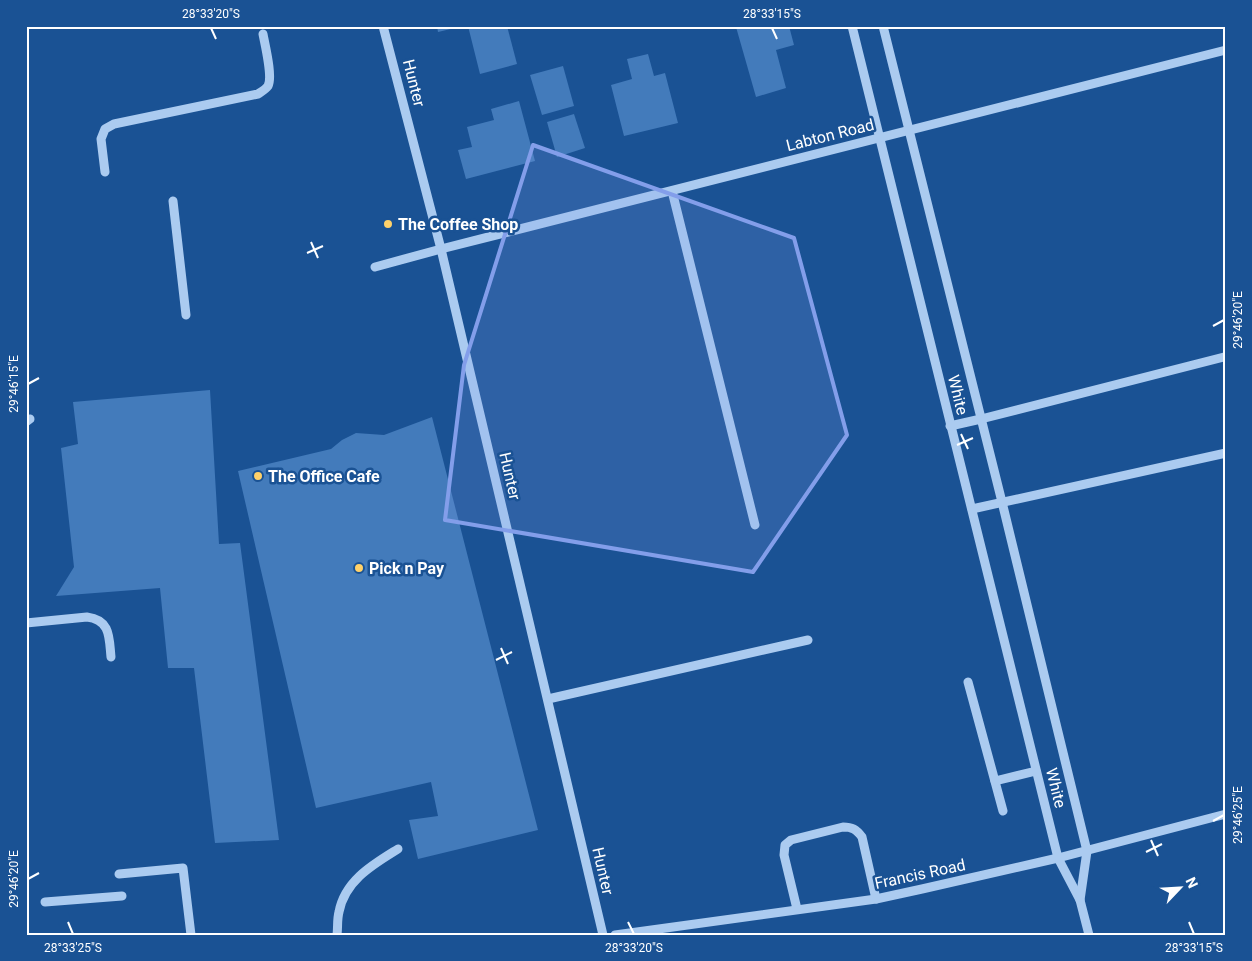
<svg xmlns="http://www.w3.org/2000/svg" width="1252" height="961" font-family="Roboto,sans-serif">
  <style>
    .building { fill: #437bbb }
    .lines { fill: none; stroke-linecap: round; stroke-linejoin: round }
    .minor { stroke: #abcbf0; stroke-width: 9 }
    .marked { fill: #839eea; fill-opacity: 0.2; stroke: #839eea; stroke-width: 4; stroke-linejoin: round }
    .ticks { fill: none; stroke: #fff; stroke-width: 2 }
    .poi-dot { fill: #ffd16a; stroke: #1a5294; stroke-width: 2 }
    .labels { text-anchor: middle; dominant-baseline: central; stroke-width: 5; stroke-linejoin: round; paint-order: stroke }
    .street-label { font-size: 16px; fill: #fff; stroke: #1a5294 }
    .poi-label { font-size: 16px; font-weight: bold; fill: #fff; stroke: #1a5294; text-anchor: start }
    .neatline { fill: none; stroke: #fff; stroke-width: 2 }
    .ticks-label { font-size: 12px; text-anchor: middle; fill: #fff }
  </style>
  <rect width="100%" height="100%" fill="#1a5294"/>
  <g class="building">
    <path d="M437 26H459V27L438 32Z"/>
    <path d="M468 26H507L517 64 480 74Z"/>
    <path d="M739 26H789L794 45 776 50 786 88 756 97 736 27Z"/>
    <path d="M648 54 654 76 665 73 678 123 624 136 611 85 632 79 627 59Z"/>
    <path d="M563 66 574 106 542 115 530 75Z"/>
    <path d="M519 101 535 161 466 179 458 150 472 147 467 127 494 120 491 109Z"/>
    <path d="M574 114 585 148 557 157 547 122Z"/>
    <path d="M210 390 219 544 240 543 279 840 215 843 194 668H168L160 588 56 596 74 567 61 448 78 444 73 402Z"/>
    <path d="M432 417 538 830 418 859 409 820 438 816 431 782 316 808 238 471 331 449 342 440 356 433 384 435Z"/>
  </g>
  <g class="lines">
    <g class="minor">
      <path d="M383 26 441 249 603 935"/>
      <path d="M852 26C919 304 989 581 1058 858L1080 900 1089 935"/>
      <path d="M883 26 1002 502 1087 851 1080 900"/>
      <path d="M105 172 101 139 105 129 114 124 258 94C261 92 266 89 268 86 273 77 265 45 263 34"/>
      <path d="M672 191 755 525"/>
      <path d="M173 201 186 315"/>
      <path d="M375 267 441 249 1226 50"/>
      <path d="M26 422 30 419"/>
      <path d="M950 426 981 419 1224 357"/>
      <path d="M972 509 1226 453"/>
      <path d="M26 623 87 617C111 620 109 638 111 657"/>
      <path d="M968 682 1003 811"/>
      <path d="M548 699 808 640"/>
      <path d="M995 781 1036 771"/>
      <path d="M119 874 183 868 191 935"/>
      <path d="M45 902 122 896"/>
      <path d="M797 909 784 855 785 845 791 840 843 827C852 827 856 829 862 837L876 899"/>
      <path d="M337 935C338 927 337 919 339 912 345 880 374 864 398 849"/>
      <path d="M615 935 876 899 922 889 1058 858 1226 814"/>
    </g>
  </g>
  <path class="marked" d="M533 145 794 238 847 435 753 572 445 520 464 365Z"/>
  <path class="ticks" d="M211 28 216 39M772 28 777 39M311 242 318 258M307 253 323 246M1213 326 1224 320M28 384 39 378M961 434 968 449M957 445 973 438M501 648 508 664M496 660 512 652M1213 821 1224 815M1151 840 1158 856M1146 852 1162 844M28 879 39 873M68 922 73 934M628 922 634 934M1189 922 1194 934"/>
  <g class="poi-dot">
    <circle cx="388" cy="224" r="5"/>
    <circle cx="258" cy="476" r="5"/>
    <circle cx="359" cy="568" r="5"/>
  </g>
  <g class="labels">
    <g class="street-label">
      <text transform="translate(414 83) rotate(76)">Hunter</text>
      <text transform="translate(830 135) rotate(-14)">Labton Road</text>
      <text transform="translate(958 395) rotate(76)">White</text>
      <text transform="translate(510 476) rotate(77)">Hunter</text>
      <text transform="translate(1056 788) rotate(76)">White</text>
      <text transform="translate(603 871) rotate(77)">Hunter</text>
      <text transform="translate(920 874) rotate(-12)">Francis Road</text>
    </g>
    <g class="poi-label">
      <text x="398" y="224">The Coffee Shop</text>
      <text x="268" y="476">The Office Cafe</text>
      <text x="369" y="568">Pick n Pay</text>
    </g>
  </g>
  <rect width="1252" height="961" fill="none" stroke="#1a5294" stroke-width="55"/>
  <g transform="translate(1180 888) rotate(65)" stroke="#1a5294" stroke-width="4" paint-order="stroke">
  <path d="M0-4L9 19L0 12L-9 19Z" fill="#ffffff"/>
  <text y="-8" font-size="14" font-weight="bold" text-anchor="middle" fill="#ffffff">N</text>
  </g>
  <rect x="28" y="28" width="1196" height="906" class="neatline"/>
  <g class="ticks-label">
    <text x="211" y="18">28°33'20"S</text>
    <text x="772" y="18">28°33'15"S</text>
    <text transform="translate(1238 320) rotate(-90)" y="4">29°46'20"E</text>
    <text transform="translate(14 384) rotate(-90)" y="4">29°46'15"E</text>
    <text transform="translate(1238 815) rotate(-90)" y="4">29°46'25"E</text>
    <text transform="translate(14 879) rotate(-90)" y="4">29°46'20"E</text>
    <text x="73" y="952">28°33'25"S</text>
    <text x="634" y="952">28°33'20"S</text>
    <text x="1194" y="952">28°33'15"S</text>
  </g>
</svg>
